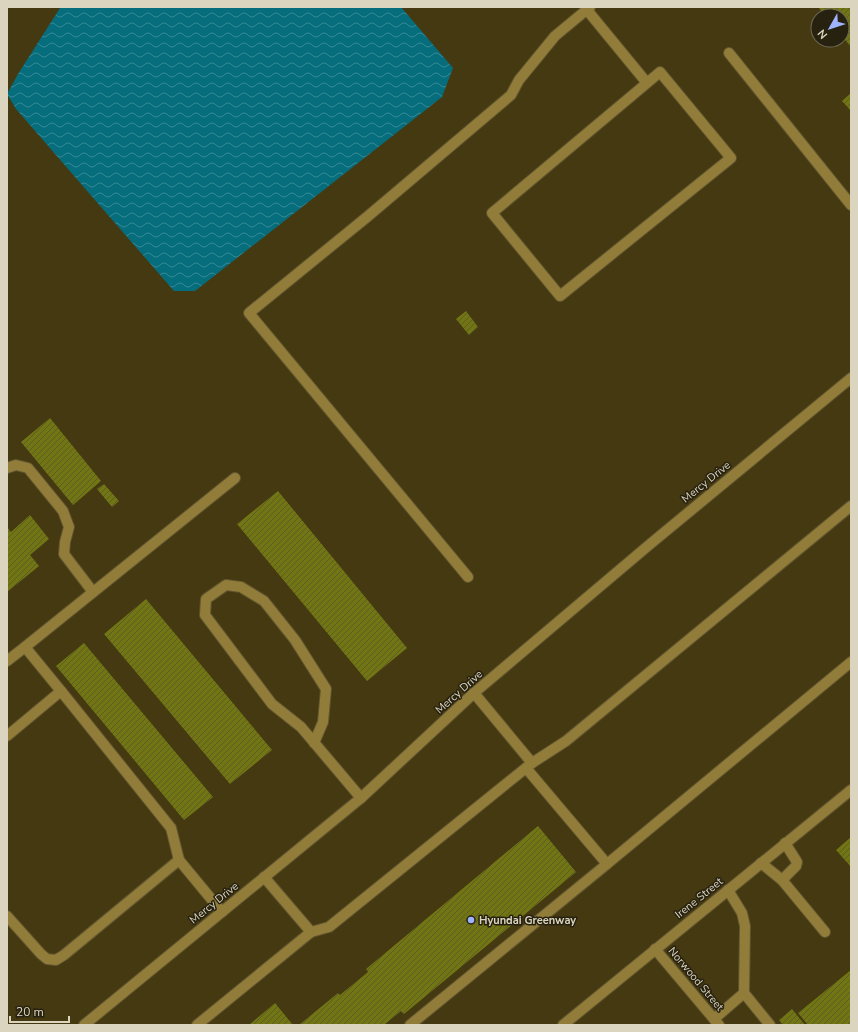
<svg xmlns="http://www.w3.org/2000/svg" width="858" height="1032" font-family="'Nunito Sans',sans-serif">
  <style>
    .water { fill: url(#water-waves) }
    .building { fill: url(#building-hatch) }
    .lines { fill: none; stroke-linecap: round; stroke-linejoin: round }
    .minor-casing { stroke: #605530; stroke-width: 12 }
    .minor { stroke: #917d39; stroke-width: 10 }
    .poi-dot { fill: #9fb3fd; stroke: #272110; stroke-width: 1.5 }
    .labels { text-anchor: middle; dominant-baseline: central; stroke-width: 3; stroke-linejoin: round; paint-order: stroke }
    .street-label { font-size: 11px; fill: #dbd5bf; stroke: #272110 }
    .poi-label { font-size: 11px; font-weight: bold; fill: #dbd5bf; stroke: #272110; text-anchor: start }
  </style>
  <defs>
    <pattern id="water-waves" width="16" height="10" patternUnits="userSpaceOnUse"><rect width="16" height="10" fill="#066d7d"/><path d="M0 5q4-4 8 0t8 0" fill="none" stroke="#368893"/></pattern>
    <pattern id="building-hatch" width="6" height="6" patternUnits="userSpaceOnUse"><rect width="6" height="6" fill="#717514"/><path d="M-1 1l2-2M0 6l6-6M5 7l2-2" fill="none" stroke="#5c5d25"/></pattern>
  </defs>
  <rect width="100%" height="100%" fill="#453911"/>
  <path class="water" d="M62 7H401L453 68 442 97 195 291H174L16 109 7 94 18 74 60 8Z"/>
  <g class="building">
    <path d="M818 7H851V47L842 36V16H825Z"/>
    <path d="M851 93V111L842 101Z"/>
    <path d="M466 311 478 327 469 335 456 319Z"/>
    <path d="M50 418 101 481 73 505 21 442Z"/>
    <path d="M104 484 119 501 112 507 97 489Z"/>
    <path d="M278 491 407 648 367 681 237 524Z"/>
    <path d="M30 515 49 539 30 555 39 566 7 592V527L11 532Z"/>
    <path d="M146 599 272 750 230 784 104 634Z"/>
    <path d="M84 643 213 797 184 820 56 666Z"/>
    <path d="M538 826 576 872 404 1014 401 1011 384 1025H299L338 993 340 995 368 972 366 969Z"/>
    <path d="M851 837V867L836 850Z"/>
    <path d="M851 970V1025H808L798 1013Z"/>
    <path d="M275 1003 293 1025H249Z"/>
    <path d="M792 1009 805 1025H783L779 1020Z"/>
  </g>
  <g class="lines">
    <g class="minor-casing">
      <g id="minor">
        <path d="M587 10 647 83 660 72 731 158 560 296 492 213 647 83"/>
        <path d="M729 53 851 205"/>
        <path d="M7 468 16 465 28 468 63 511 69 527 65 542 64 554 93 592"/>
        <path d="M468 577 249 313 367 217 511 95 519 80 555 36 590 7"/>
        <path d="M7 661 25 647"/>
        <path d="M61 691 25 647 235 478"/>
        <path d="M474 693 532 763"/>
        <path d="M7 736 61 691 171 828 179 860 222 912"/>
        <path d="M314 743 323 722 326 689 295 640 264 601 241 587 226 585 206 599 205 615 272 704 301 727 361 798"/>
        <path d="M761 863 782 880 825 932"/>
        <path d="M607 864 851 662"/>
        <path d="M782 880 796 866 797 862 785 843"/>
        <path d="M728 890 742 913 745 926 744 993"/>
        <path d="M7 916 41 954 47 959 56 960 64 955 179 860"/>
        <path d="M311 932 329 927 532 763 566 741 851 506"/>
        <path d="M655 949 719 1025"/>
        <path d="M714 1019 744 993 770 1025"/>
        <path d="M84 1025 361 798 474 693 649 545 851 378"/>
        <path d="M197 1025 311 932 264 877"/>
        <path d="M410 1025 607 864 526 768"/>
        <path d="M563 1025 851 790"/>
      </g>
    </g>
    <use href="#minor" class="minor"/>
  </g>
  <circle class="poi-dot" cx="471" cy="920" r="4"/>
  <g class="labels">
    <g class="street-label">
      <text transform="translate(706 482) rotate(-39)">Mercy Drive</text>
      <text transform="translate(459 692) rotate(-42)">Mercy Drive</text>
      <text transform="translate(699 898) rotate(-39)">Irene Street</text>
      <text transform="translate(214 903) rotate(-39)">Mercy Drive</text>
      <text transform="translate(696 979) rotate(50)">Norwood Street</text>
    </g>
    <g class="poi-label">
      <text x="479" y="920">Hyundai Greenway</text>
    </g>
  </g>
  <rect width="858" height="1032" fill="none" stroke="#dbd5bf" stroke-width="16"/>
  <g transform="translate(830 28) rotate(231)"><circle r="19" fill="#272110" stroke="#6f6956"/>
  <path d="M0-3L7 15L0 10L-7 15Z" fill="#9fb3fd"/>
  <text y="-6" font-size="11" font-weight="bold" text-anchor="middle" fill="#dbd5bf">N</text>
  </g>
  <path d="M10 1016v6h59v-6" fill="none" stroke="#dbd5bf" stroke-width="2"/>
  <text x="16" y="1016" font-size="12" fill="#dbd5bf" stroke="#272110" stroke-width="3" paint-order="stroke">20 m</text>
</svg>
